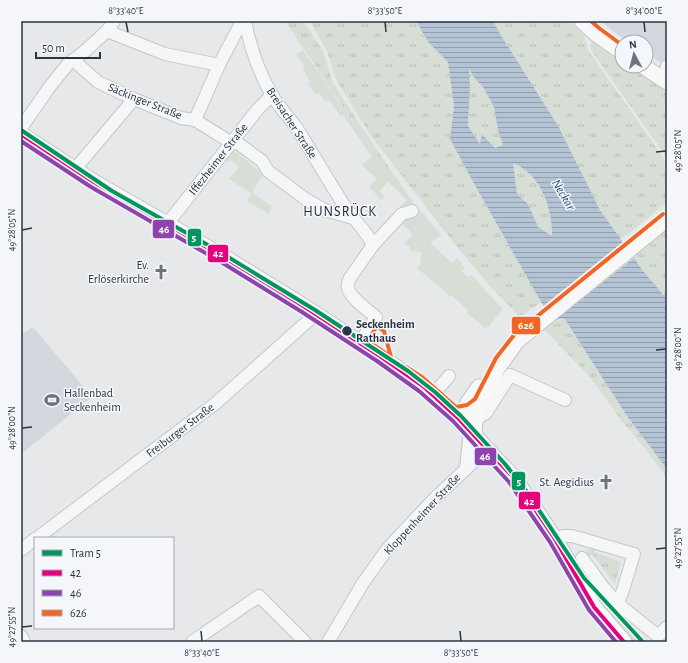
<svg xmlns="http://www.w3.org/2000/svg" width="688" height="663" font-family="'Alegreya Sans',sans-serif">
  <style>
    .built { fill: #d4d7dd }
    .grass { fill: url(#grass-tufts) }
    .garden { fill: #d6ded6 }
    .water { fill: url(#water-rules); fill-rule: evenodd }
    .pier { fill: #e6e8ea }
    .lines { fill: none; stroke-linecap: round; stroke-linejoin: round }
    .minor-casing { stroke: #c4c6c8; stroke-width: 14 }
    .major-casing { stroke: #c2c5c8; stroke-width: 17 }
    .minor { stroke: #f5f6f7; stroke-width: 12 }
    .major { stroke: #f8f8f8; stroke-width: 15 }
    .bus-1-casing { stroke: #f4f6f9; stroke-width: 7 }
    .bus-2-casing { stroke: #f4f6f9; stroke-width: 7 }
    .bus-3-casing { stroke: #f4f6f9; stroke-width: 7 }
    .bus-1 { stroke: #e5007d; stroke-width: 4 }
    .bus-2 { stroke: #8e44ad; stroke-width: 4 }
    .bus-3 { stroke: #f26522; stroke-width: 4 }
    .tram-1-casing { stroke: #f4f6f9; stroke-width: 7 }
    .tram-1 { stroke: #00975f; stroke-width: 4 }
    .ticks { fill: none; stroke: #2b3445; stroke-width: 1.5 }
    .stop-dot { fill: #2b3445; stroke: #f4f6f9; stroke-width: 1.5 }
    .labels { text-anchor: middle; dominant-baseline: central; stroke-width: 3; stroke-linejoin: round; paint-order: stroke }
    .street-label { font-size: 12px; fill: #2b3445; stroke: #f4f6f9 }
    .poi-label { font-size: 12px; fill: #2b3445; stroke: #f4f6f9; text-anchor: end }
    .stop-label { font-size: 12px; font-weight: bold; fill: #2b3445; stroke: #f4f6f9; text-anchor: start }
    .water-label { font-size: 13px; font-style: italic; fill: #34527a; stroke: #f4f6f9 }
    .quarter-label { font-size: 14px; letter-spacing: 1px; fill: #1d2536; stroke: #f4f6f9 }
    .line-badge { stroke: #f4f6f9; stroke-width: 1.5 }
    .badge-label { font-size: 11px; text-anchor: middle; font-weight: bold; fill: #fff }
    .neatline { fill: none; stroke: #2b3445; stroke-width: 1.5 }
    .ticks-label { font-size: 10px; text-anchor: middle; fill: #2b3445 }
  </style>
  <defs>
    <pattern id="grass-tufts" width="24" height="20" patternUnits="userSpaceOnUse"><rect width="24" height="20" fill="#d6ded6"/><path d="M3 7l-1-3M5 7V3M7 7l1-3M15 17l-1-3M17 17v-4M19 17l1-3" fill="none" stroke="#b8bfb9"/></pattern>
    <pattern id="water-rules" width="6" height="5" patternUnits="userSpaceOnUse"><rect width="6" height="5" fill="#b4c4d5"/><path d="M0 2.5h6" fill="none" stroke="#93a0af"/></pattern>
  </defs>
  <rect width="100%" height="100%" fill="#e6e8ea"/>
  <g class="built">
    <path d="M600 21H667V57L662 63 646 53V42H628Z"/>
    <path d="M33 327 92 397 21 454V335Z"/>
    <path d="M581 568 586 577 646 642H631L595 599Z"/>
  </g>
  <g class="grass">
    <path d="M285 21H303L323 51 333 83 367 135 410 198 358 129Z"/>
    <path d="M310 21H416L429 43 448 62 454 106 450 139 472 180 541 302 520 317 489 285 457 247 371 136 336 80 327 51Z"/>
    <path d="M493 21H569L584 35 588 50 667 163V202L631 232 620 239 600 210Z"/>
    <path d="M592 41 622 62V66H627L667 91V158L591 50 590 46Z"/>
    <path d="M468 68 476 80 483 87 494 107 498 131 503 145 495 148 483 134 480 144 468 126 470 88Z"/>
    <path d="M512 163 523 167 529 172 541 189 550 214 552 237 538 227 528 204 517 194Z"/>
    <path d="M667 228V299L643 271 632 256Z"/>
    <path d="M564 318 627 416 667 469V478L646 450 621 420 590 377 543 328 554 320Z"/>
    <path d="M593 547H596L594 552 621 562 615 584 592 554 587 557 586 551Z"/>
  </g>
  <g class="garden">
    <path d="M303 50 358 129 409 196 413 202V205L403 209 400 206 407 200 388 182 379 191 385 197 381 200 369 186 377 179 362 165 372 157 343 115 341 116 329 100 326 102 318 93 316 95 308 84 310 81 303 69 304 65 296 54Z"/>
    <path d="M232 149 263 174 252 193 272 206 269 214 247 201 251 193 229 179 239 167 231 160 229 162 224 158Z"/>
    <path d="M421 211 441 235 430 243 452 263 457 258 465 268 461 271 468 277 471 275 503 309 486 329 467 313 468 310 451 295 450 296 417 268 420 265 422 253 410 250V247L404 244 413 234 402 224 409 217Z"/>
  </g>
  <path class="water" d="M416 21H493L502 37 558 126 600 210 643 271 667 299V469L627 416 564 318 554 320 541 302 472 180 450 139 454 106 448 62 429 43ZM469 69 476 80 483 87 494 107 498 131 503 145 495 148 482 134 480 144 468 126 470 88ZM513 163C541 174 552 208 552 236L538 227 528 204 517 194Z"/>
  <path class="pier" d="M624 241 635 257 554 321H552L542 307Z"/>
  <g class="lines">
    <g class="minor-casing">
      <g id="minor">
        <path d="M245 21C250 46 259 73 272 95 279 107 288 116 296 127 313 154 329 182 346 208 355 221 366 231 373 245"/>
        <path d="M107 31 165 54 219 65"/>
        <path d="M73 60 98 82 134 99 181 118 195 120 227 140 239 144 262 161 268 171 307 200 325 210 353 218"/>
        <path d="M664 80 667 66"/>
        <path d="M195 120 219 65 242 21"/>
        <path d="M21 128 51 85 68 64 85 51 107 31 114 21"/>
        <path d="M75 169 134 99"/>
        <path d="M167 224 258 109 272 95"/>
        <path d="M360 343 376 317C368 310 350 298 348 288 347 285 348 282 350 278L373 245 402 214 412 211"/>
        <path d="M433 395 449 376"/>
        <path d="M475 420 486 413 510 375 565 400"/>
        <path d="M466 468 470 430"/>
        <path d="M37 538 216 403 308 321 313 312"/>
        <path d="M555 539 563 536H572L634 554 622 593 617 603"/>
        <path d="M21 550 35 539"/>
        <path d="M582 558 603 587 617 603 658 636 667 627"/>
        <path d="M21 636 24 642"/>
        <path d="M192 642 259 596 305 642"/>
        <path d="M328 642 363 583 388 548 434 499 487 449"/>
      </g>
    </g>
    <g class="major-casing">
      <g id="major">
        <path d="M582 21 595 33 622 52"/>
        <path d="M643 66 667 82"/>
        <path d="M21 134 94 182 224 257 305 307 380 356 423 386 457 417 514 478 523 491 555 539 594 607 624 642"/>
        <path d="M460 420 469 401 479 387"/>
        <path d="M474 434 475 420 478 405 488 389 497 369 517 341 667 219"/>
      </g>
    </g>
    <use href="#minor" class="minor"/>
    <use href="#major" class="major"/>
    <g class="bus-1-casing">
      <path id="bus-1" d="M21 134 94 182 224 257 305 307 380 356 423 386 457 417 514 478 555 539 594 607 624 642"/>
    </g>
    <g class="bus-2-casing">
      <path id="bus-2" d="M21 141 91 187 221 262 302 312 377 361 419 391 453 421 509 482 550 542 589 610 616 642"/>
    </g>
    <g class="bus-3-casing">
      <g id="bus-3">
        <path d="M591 21 599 28 622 45"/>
        <path d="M377 326 384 331 391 357 368 341Z"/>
        <path d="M406 367 422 377 456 407 467 405 475 399 496 358 514 335 663 214"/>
      </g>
    </g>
    <use href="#bus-1" class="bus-1"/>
    <use href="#bus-2" class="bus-2"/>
    <use href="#bus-3" class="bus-3"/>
    <g class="tram-1-casing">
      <path id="tram-1" d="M21 130 112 191 215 249 315 310 408 371 435 392 461 416 505 464 525 489 584 578 643 642"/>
    </g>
    <use href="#tram-1" class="tram-1"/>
  </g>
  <path class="ticks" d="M126 22 128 32M385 22 386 32M644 22 645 32M656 152 666 151M22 230 32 228M656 350 666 349M22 428 32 427M656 549 666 548M22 627 32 626M201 631 202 641M460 631 461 641"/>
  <defs>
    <g id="church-bare" transform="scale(1.2)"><path d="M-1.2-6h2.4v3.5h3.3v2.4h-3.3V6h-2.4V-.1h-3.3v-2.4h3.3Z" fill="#6c737f" stroke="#f4f6f9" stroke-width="2.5" paint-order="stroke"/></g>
    <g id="stadium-bare" transform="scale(1.2)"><path d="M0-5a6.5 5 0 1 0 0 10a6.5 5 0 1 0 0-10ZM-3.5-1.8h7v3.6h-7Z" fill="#6c737f" stroke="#f4f6f9" stroke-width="2.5" paint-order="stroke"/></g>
  </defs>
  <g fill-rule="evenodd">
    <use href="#church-bare" x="161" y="272"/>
    <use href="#stadium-bare" x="52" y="400"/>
    <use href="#church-bare" x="606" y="482"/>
  </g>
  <circle class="stop-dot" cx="347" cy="331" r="5.5"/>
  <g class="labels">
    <g class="street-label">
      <text transform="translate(145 101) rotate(22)">Säckinger Straße</text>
      <text transform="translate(292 123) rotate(57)">Breisacher Straße</text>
      <text transform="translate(218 159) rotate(-52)">Iffezheimer Straße</text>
      <text transform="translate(180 430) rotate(-37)">Freiburger Straße</text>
      <text transform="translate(422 514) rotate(-47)">Kloppenheimer Straße</text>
    </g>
    <g class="poi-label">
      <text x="149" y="265">Ev.<tspan x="149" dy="14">Erlöserkirche</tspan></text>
      <text x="64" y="393" text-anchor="start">Hallenbad<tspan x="64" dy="14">Seckenheim</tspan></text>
      <text x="594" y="482">St. Aegidius</text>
    </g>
    <g class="stop-label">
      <text x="356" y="324">Seckenheim<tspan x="356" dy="14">Rathaus</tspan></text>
    </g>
    <g class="water-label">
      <text transform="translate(563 195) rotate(59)">Neckar</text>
    </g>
    <g class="quarter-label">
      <text x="340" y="212">HUNSRÜCK</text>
    </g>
  </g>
  <g class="line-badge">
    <rect x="152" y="219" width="23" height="20" rx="4" fill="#8e44ad"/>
    <rect x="187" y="228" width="15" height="19" rx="4" fill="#00975f"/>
    <rect x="207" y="244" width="22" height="19" rx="4" fill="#e5007d"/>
    <rect x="511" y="316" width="30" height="19" rx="4" fill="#f26522"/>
    <rect x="474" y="447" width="23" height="19" rx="4" fill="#8e44ad"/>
    <rect x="511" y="471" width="15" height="20" rx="4" fill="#00975f"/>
    <rect x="518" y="491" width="23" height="19" rx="4" fill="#e5007d"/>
  </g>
  <g class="badge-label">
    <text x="164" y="233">46</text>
    <text x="194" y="241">5</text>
    <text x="218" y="257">42</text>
    <text x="526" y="329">626</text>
    <text x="485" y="460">46</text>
    <text x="519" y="485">5</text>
    <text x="529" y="505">42</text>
  </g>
  <rect width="688" height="663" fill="none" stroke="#f4f6f9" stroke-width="44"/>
  <rect x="34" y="537" width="140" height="92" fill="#f4f6f9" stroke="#a4a8b1"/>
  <rect x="42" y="550" width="20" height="6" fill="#00975f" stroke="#a4a8b1"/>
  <text x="70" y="557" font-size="12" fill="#2b3445">Tram 5</text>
  <rect x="42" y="570" width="20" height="6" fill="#e5007d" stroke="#a4a8b1"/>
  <text x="70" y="577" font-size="12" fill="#2b3445">42</text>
  <rect x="42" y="590" width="20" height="6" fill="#8e44ad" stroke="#a4a8b1"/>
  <text x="70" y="597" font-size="12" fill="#2b3445">46</text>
  <rect x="42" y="610" width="20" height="6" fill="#f26522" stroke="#a4a8b1"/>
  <text x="70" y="617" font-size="12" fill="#2b3445">626</text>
  <g transform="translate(634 54) rotate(353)"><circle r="19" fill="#f4f6f9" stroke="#a4a8b1"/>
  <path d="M0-3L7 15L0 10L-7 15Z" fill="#6c737f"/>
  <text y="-6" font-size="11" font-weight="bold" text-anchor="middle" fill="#2b3445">N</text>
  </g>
  <path d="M36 52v6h64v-6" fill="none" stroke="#2b3445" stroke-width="2"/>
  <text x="42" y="52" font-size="12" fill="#2b3445" stroke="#f4f6f9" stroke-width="3" paint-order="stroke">50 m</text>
  <rect x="22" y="22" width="644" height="619" class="neatline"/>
  <g class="ticks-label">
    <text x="126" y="14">8°33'40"E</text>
    <text x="385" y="14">8°33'50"E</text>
    <text x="644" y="14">8°34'00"E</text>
    <text transform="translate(677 151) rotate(-90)" y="4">49°28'05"N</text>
    <text transform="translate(11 230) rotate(-90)" y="4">49°28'05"N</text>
    <text transform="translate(677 349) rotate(-90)" y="4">49°28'00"N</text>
    <text transform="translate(11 428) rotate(-90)" y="4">49°28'00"N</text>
    <text transform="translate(677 548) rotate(-90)" y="4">49°27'55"N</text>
    <text transform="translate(11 627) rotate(-90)" y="4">49°27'55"N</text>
    <text x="202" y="656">8°33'40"E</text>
    <text x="461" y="656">8°33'50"E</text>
  </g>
</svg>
